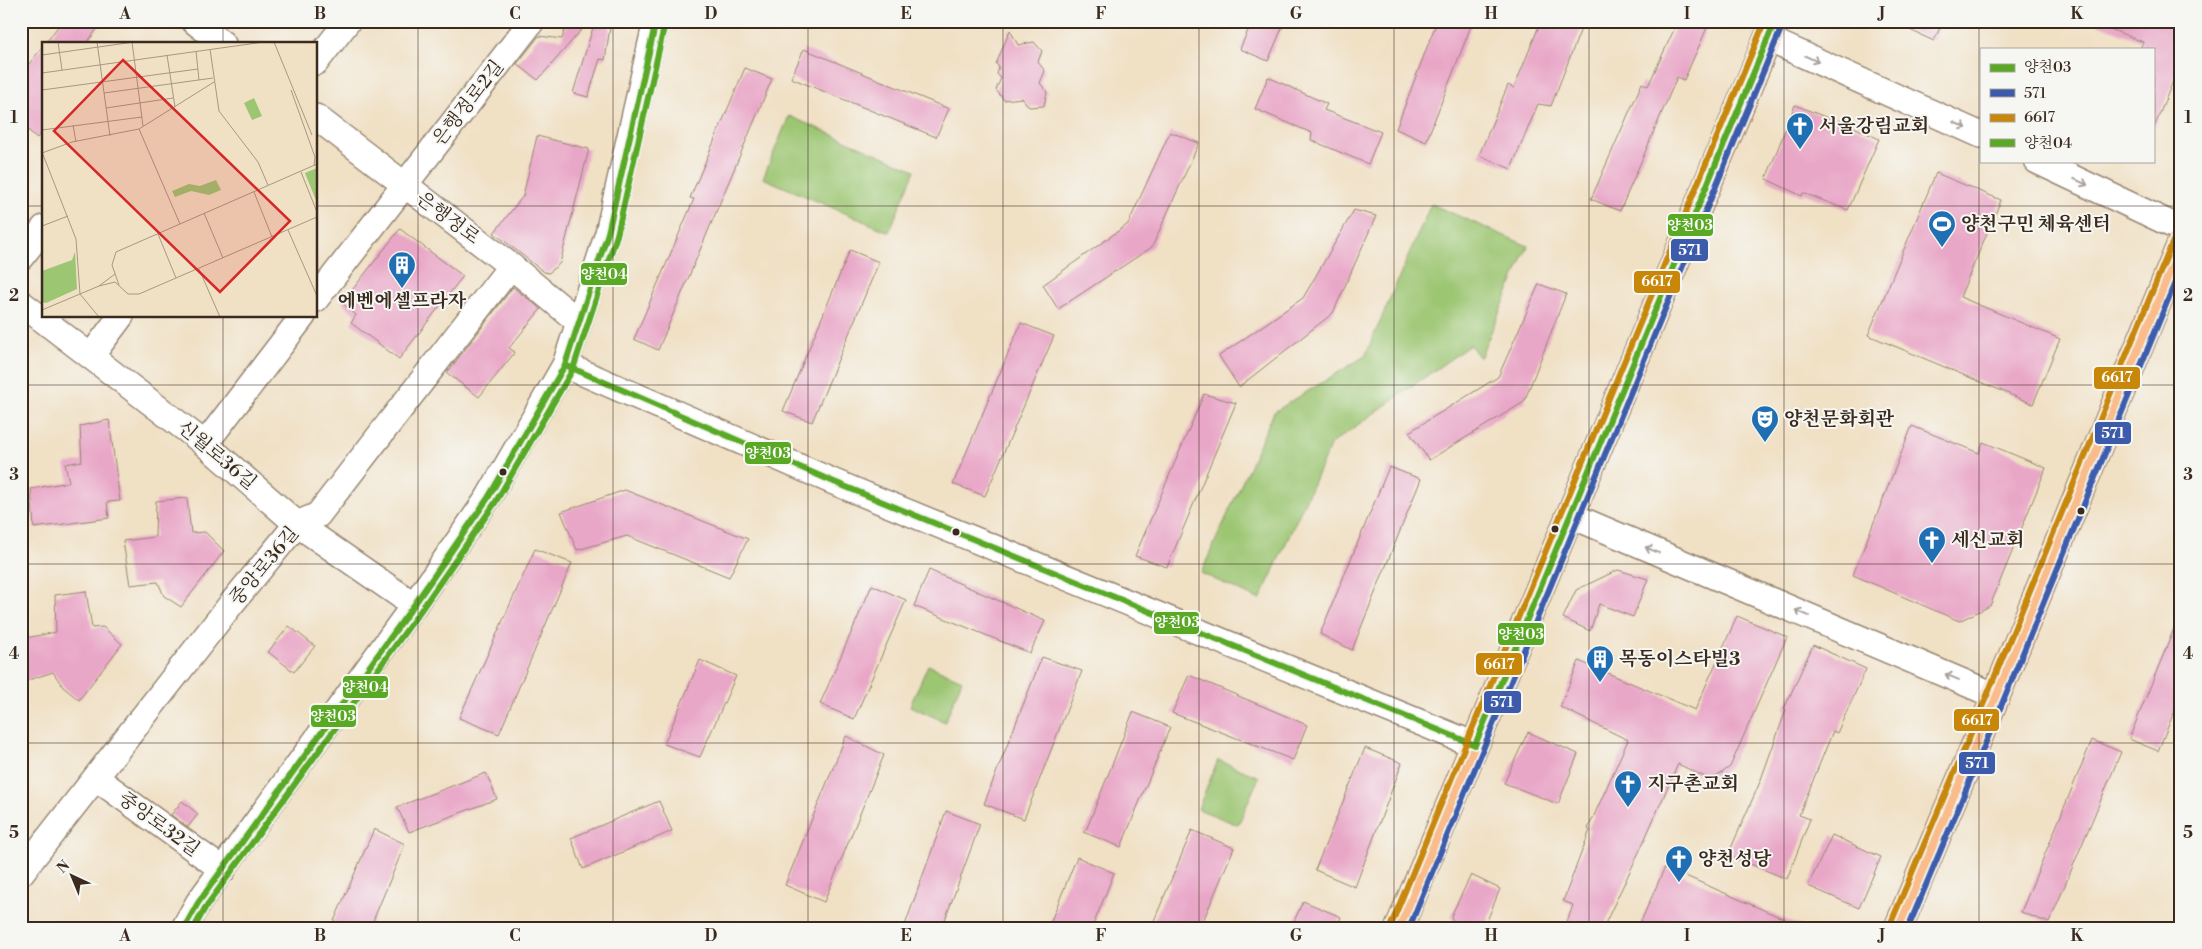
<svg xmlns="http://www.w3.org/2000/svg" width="2202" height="949" font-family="'Libre Bodoni','Noto Serif KR',serif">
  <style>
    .green { fill: #9cc672; stroke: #6c7848 }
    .building { fill: #e9a7c8 }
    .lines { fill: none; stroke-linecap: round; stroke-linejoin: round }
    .minor-casing { stroke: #968571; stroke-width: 28 }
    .major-casing { stroke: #968571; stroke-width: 30 }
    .minor { stroke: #fff; stroke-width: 25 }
    .major { stroke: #f9bc8a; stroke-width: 28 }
    .bus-1-casing { stroke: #f6f6f2; stroke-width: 10 }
    .bus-2-casing { stroke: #f6f6f2; stroke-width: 10 }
    .bus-3-casing { stroke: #f6f6f2; stroke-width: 10 }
    .bus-4-casing { stroke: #f6f6f2; stroke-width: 10 }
    .bus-1 { stroke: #59a925; stroke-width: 6 }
    .bus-2 { stroke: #3d5bab; stroke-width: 6 }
    .bus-3 { stroke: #c88708; stroke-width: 6 }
    .bus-4 { stroke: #59a925; stroke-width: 6 }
    .oneway { stroke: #a79f9a }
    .grid { fill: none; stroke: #3b2a1e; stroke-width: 1; stroke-opacity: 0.55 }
    .bus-dot { fill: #3b2a1e; stroke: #f6f6f2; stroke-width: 2 }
    .labels { text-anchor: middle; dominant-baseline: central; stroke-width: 4; stroke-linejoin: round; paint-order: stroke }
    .street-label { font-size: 19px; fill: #3b2a1e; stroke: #f6f6f2 }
    .poi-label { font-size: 19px; font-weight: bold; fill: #3b2a1e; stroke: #f6f6f2; text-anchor: start }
    .inset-road { fill: none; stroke: #a89782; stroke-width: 1 }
    .view { fill: #d62828; fill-opacity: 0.15; stroke: #d62828; stroke-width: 2.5 }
    .inset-edge { fill: none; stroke: #3b2a1e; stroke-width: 2.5 }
    .line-badge { stroke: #f6f6f2; stroke-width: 2 }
    .badge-label { font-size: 14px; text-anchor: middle; font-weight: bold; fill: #fff }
    .neatline { fill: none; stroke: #3b2a1e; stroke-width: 2 }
    .grid-label { font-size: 16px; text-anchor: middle; font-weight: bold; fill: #3b2a1e }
  </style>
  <rect width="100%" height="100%" fill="#f6f6f2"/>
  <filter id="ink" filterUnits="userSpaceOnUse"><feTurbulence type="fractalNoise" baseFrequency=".02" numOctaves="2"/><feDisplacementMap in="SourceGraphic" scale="10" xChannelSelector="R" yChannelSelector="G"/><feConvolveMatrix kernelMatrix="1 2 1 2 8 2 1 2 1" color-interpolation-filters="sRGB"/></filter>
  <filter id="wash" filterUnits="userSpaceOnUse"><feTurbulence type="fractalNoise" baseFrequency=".0096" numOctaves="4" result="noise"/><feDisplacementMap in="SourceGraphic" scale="20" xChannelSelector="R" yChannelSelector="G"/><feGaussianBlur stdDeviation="1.12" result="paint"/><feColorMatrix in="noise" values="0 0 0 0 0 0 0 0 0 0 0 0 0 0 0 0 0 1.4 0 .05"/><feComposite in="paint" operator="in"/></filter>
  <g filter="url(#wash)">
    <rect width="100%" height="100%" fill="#f0e0c4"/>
    <g class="green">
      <path d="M789 116 915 170 889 232 763 178Z"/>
      <path d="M1431 204 1528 246 1480 358 1470 345 1331 444 1260 600 1201 573 1274 412 1365 356Z"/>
      <path d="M928 665 962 680 945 722 910 706Z"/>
      <path d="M1218 760 1259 777 1238 825 1198 809Z"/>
    </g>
    <g id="blocks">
      <g class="building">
        <path d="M62 21H103L86 44H45Z"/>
        <path d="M567 21H589L538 80 517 64 539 36 562 39Z"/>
        <path d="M595 21H611L605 60 600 59 588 97 573 93Z"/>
        <path d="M1252 21H1285L1268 61 1240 49Z"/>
        <path d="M1437 21H1473L1426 142 1396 129Z"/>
        <path d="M1541 21H1584L1551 106 1538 104 1511 169 1479 155 1508 85 1514 88Z"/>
        <path d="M1678 21H1710L1684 80 1677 77 1620 211 1591 199 1642 83 1648 86Z"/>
        <path d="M1890 21H1943L1934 41Z"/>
        <path d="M2090 21H2181V61L2154 128 2153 49H2140L2143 42Z"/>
        <path d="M1010 30 1018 45 1034 42 1042 51 1038 62 1045 71 1040 83 1047 92 1044 106 1029 107 1022 98 1004 100 996 90 1001 78 997 74 999 67 996 64Z"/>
        <path d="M44 45V129L37 138 21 124V74Z"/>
        <path d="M804 49 949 109 936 137 791 78Z"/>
        <path d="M745 68 772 79 658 350 634 339 694 199 690 198Z"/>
        <path d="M1268 77 1327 104 1324 110 1381 132 1368 164 1311 140 1312 133 1255 109Z"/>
        <path d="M1795 105 1838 122 1839 120 1879 139 1848 210 1803 193 1802 196 1766 179Z"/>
        <path d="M1170 132 1199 143 1152 247 1058 309 1043 285 1128 224Z"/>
        <path d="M537 136 589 149 560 263 549 273 544 272 494 233 523 196Z"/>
        <path d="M1936 173 2001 200 1960 297 2060 339 2033 404 1868 335Z"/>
        <path d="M1354 210 1376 216 1333 313 1239 387 1219 356 1303 298Z"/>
        <path d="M400 229 463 276 399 359 351 323 356 315 342 303Z"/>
        <path d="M850 250 879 262 812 422 783 411Z"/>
        <path d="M1539 284 1566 294 1524 402 1429 460 1409 432 1498 377Z"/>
        <path d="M513 287 541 309 509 348 515 352 479 397 447 373Z"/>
        <path d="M1021 323 1054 336 985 496 953 484Z"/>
        <path d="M1204 394 1236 403 1167 567 1135 556Z"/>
        <path d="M109 420 120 501 107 502 109 518 34 528 31 489 69 482 65 464 82 461 80 426Z"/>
        <path d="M1912 426 1979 453 1983 442 2046 468 1990 606 1959 621 1853 575Z"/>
        <path d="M1389 467 1421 479 1352 650 1320 634Z"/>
        <path d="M625 490 748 539 729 577 627 536 577 550 561 512Z"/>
        <path d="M187 498 191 533 205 532 224 551 181 607 164 596 158 582 130 585 123 541 155 537 156 501Z"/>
        <path d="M535 549 572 563 499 734 459 718Z"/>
        <path d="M929 570 1045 621 1030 653 914 606Z"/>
        <path d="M1618 570 1648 579 1633 617 1599 604 1590 631 1563 618 1576 590Z"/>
        <path d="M872 585 906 600 854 719 820 704Z"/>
        <path d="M86 591 92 628 103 627 122 644 79 700 63 687 53 672 22 682 21 639 56 632 55 595Z"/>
        <path d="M2180 614 2181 695 2158 751 2129 739Z"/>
        <path d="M1737 616 1787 637 1730 767 1716 777 1707 778 1678 764 1640 850 1603 928H1565L1573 905 1563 901 1590 830 1588 829 1628 740 1560 707 1579 661 1695 710Z"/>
        <path d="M289 626 315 646 294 672 268 652Z"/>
        <path d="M1813 645 1866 669 1837 733 1833 731 1799 815 1810 819 1787 879 1728 855 1760 782 1786 710 1784 709Z"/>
        <path d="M1042 657 1082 671 1024 819 984 804Z"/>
        <path d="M700 660 736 676 700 757 664 744Z"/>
        <path d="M1189 675 1307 725 1293 760 1172 713Z"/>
        <path d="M1133 712 1170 727 1121 847 1083 832 1087 828Z"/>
        <path d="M1528 732 1578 754 1558 804 1504 783Z"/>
        <path d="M846 736 884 755 824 902 785 885Z"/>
        <path d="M2092 740 2121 752 2049 923 2021 912Z"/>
        <path d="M1365 748 1402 763 1355 887 1315 870Z"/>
        <path d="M486 773 497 799 409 832 397 807Z"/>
        <path d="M182 801 198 814 188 827 171 815Z"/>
        <path d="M659 801 672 831 583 869 571 838Z"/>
        <path d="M946 811 980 824 942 928H904Z"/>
        <path d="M374 829 405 844 370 928H331Z"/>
        <path d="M1192 830 1234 848 1200 928H1151Z"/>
        <path d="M1832 835 1881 857 1859 908 1808 886Z"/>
        <path d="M1077 857 1114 873 1092 928H1048Z"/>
        <path d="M1665 867 1805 928H1638Z"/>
        <path d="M1471 875 1500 889 1484 928H1455L1451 916Z"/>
        <path d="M1303 901 1341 917 1337 928H1291Z"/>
      </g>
    </g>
  </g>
  <g filter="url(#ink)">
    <use href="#blocks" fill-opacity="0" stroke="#968571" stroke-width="1"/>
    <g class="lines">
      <g class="minor-casing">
        <g id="minor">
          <path d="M194 21 223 44"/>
          <path d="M1768 39 1981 135"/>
          <path d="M316 62 348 21"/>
          <path d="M316 117 511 266 579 322"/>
          <path d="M2037 161 2181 229"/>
          <path d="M21 257 44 228"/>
          <path d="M316 299 532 21"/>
          <path d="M21 303 205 444 297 524 414 605"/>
          <path d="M91 356 121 316"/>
          <path d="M565 365 834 482 1475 745"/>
          <path d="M205 444 303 316"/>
          <path d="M1570 515 1996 696"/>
          <path d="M96 778 223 870"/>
          <path d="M21 873 232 603 297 524 318 515 511 266"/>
          <path d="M184 928 198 903 414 605 488 498 565 365 608 233 656 21"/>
        </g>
      </g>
      <g class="major-casing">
        <g id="major">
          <path d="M1399 928 1775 21"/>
          <path d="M1898 928 1996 696 2181 244"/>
        </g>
      </g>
      <use href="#minor" class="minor"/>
      <use href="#major" class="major"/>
      <g class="bus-1-casing">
        <g id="bus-1">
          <path d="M565 365 834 482 1475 745 1775 21"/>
          <path d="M184 928 198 903 414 605 488 498 565 365 608 233 656 21"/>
        </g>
      </g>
      <g class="bus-2-casing">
        <g id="bus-2">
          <path d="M1409 928 1783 24"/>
          <path d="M1908 928 2004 699 2181 268"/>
        </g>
      </g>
      <g class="bus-3-casing">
        <g id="bus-3">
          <path d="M1391 925 1765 21"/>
          <path d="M1890 925 1988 693 2173 241"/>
        </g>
      </g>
      <g class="bus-4-casing">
        <path id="bus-4" d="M194 928 205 908 421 610 495 503 573 369 617 235 665 23"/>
      </g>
      <use href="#bus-1" class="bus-1"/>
      <use href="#bus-2" class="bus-2"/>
      <use href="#bus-3" class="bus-3"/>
      <use href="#bus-4" class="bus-4"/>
    </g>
    <defs><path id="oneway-shaft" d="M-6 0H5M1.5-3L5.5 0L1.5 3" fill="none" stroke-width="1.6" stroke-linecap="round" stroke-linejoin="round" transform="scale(1.25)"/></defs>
    <g class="oneway">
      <use href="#oneway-shaft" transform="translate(1812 59) rotate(24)"/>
      <use href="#oneway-shaft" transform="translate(1960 125) rotate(25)"/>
      <use href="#oneway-shaft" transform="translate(2081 182) rotate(25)"/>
      <use href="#oneway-shaft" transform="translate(1652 550) rotate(-157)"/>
      <use href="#oneway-shaft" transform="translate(1802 613) rotate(-157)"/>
      <use href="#oneway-shaft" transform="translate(1952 677) rotate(-157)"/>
    </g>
  </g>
  <path class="grid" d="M223 21V44M418 21V928M613 21V928M808 21V928M1003 21V928M1199 21V928M1394 21V928M1589 21V928M1784 21V928M1979 21V928M21 206H44M316 206H2181M223 316V928M21 385H2181M21 564H2181M21 743H2181"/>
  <defs>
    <g id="church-pin" transform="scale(1.4375)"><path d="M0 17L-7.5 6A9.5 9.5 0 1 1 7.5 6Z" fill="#1f6fb2" stroke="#f6f6f2"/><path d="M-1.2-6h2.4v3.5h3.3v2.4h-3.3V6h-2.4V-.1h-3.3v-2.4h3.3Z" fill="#fff"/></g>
    <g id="stadium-pin" transform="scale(1.4375)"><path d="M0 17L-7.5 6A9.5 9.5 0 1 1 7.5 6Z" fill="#1f6fb2" stroke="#f6f6f2"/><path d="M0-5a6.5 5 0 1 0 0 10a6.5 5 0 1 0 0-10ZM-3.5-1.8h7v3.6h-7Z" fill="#fff"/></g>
    <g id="building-pin" transform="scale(1.4375)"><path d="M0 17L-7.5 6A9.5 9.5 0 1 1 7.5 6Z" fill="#1f6fb2" stroke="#f6f6f2"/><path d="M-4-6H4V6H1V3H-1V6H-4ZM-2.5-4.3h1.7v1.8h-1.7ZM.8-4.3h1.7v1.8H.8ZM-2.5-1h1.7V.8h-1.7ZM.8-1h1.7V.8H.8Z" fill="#fff"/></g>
    <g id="theatre-pin" transform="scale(1.4375)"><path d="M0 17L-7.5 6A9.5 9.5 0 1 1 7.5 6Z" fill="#1f6fb2" stroke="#f6f6f2"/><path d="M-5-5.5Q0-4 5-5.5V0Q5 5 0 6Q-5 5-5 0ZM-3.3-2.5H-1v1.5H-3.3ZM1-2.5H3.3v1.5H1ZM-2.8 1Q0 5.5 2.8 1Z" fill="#fff"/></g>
  </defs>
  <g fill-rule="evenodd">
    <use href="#church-pin" x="1800" y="126"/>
    <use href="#stadium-pin" x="1942" y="224"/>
    <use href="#building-pin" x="402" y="265"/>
    <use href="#theatre-pin" x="1765" y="419"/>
    <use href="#church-pin" x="1932" y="540"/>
    <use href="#building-pin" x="1600" y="659"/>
    <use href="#church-pin" x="1628" y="784"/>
    <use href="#church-pin" x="1679" y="859"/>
  </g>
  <g class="bus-dot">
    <circle cx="503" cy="472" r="4.5"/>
    <circle cx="2081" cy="511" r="4.5"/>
    <circle cx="1555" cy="529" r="4.5"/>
    <circle cx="956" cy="532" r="4.5"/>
  </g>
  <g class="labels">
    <g class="street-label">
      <text transform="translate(468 103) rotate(-52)">은행정로2길</text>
      <text transform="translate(448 218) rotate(37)">은행정로</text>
      <text transform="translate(217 455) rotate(40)">신월로36길</text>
      <text transform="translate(264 566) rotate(-50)">중앙로36길</text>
      <text transform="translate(159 824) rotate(36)">중앙로32길</text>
    </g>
    <g class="poi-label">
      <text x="1819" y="126">서울강림교회</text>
      <text x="1961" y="224">양천구민 체육센터</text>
      <text x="402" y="301" text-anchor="middle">에벤에셀프라자</text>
      <text x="1784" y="419">양천문화회관</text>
      <text x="1951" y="540">세신교회</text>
      <text x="1619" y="659">목동이스타빌3</text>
      <text x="1647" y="784">지구촌교회</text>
      <text x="1698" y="859">양천성당</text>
    </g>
  </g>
  <g transform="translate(42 42)">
    <rect width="275" height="275" fill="#f0e0c4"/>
    <path d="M212 56 220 74 210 78 202 61ZM275 126V161L263 131ZM174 138 179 148 167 153 149 149 133 155 130 149 147 142 158 144ZM33 210 35 247 4 261 0 260V229L30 218Z" fill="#9cc672"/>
    <path class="inset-road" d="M16 0 20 28M55 0 68 94M90 0 101 84M232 0 270 93M168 7 177 69 216 120 226 143M154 9 157 38M0 13 92 0M125 13 133 65M0 31 222 0M0 48 156 27M249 48 273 115 272 124M62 51 171 36M64 66 131 56M31 83 34 100M97 87 138 182M0 88 100 75M0 110 34 197 38 252 57 275M0 111 30 100 97 87 172 40M259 130 275 170M212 150 230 195M162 171 181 216M0 184 26 174M246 188 275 254M116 192 134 236M157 227 178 275M77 243 70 223 74 210 275 122M57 244 73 240 86 252H97L275 175M0 268 57 244 73 232"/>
    <path class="view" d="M81 18 248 179 178 250 12 89Z"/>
    <rect width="275" height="275" class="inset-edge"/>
  </g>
  <g class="line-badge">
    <rect x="1667" y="213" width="47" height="24" rx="5" fill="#59a925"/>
    <rect x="1670" y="238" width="39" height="24" rx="5" fill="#3d5bab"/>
    <rect x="580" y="262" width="48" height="24" rx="5" fill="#59a925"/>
    <rect x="1633" y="270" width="48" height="24" rx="5" fill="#c88708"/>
    <rect x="2093" y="366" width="48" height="24" rx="5" fill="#c88708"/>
    <rect x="2094" y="421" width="38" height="24" rx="5" fill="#3d5bab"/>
    <rect x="744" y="441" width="48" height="24" rx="5" fill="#59a925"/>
    <rect x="1153" y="611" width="47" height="24" rx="5" fill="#59a925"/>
    <rect x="1497" y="622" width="48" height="24" rx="5" fill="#59a925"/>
    <rect x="1475" y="652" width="48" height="24" rx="5" fill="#c88708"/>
    <rect x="342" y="675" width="47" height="24" rx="5" fill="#59a925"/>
    <rect x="1483" y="690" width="39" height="24" rx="5" fill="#3d5bab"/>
    <rect x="310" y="704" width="47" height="24" rx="5" fill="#59a925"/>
    <rect x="1953" y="708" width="47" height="24" rx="5" fill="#c88708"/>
    <rect x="1958" y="751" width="38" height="24" rx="5" fill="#3d5bab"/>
  </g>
  <g class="badge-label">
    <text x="1690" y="230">양천03</text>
    <text x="1690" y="255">571</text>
    <text x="604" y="279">양천04</text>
    <text x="1657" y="286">6617</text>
    <text x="2117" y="382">6617</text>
    <text x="2113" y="438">571</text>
    <text x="768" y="458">양천03</text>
    <text x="1177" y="627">양천03</text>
    <text x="1521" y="639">양천03</text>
    <text x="1499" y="669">6617</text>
    <text x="365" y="692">양천04</text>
    <text x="1502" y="707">571</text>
    <text x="333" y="721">양천03</text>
    <text x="1977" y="725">6617</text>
    <text x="1977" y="768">571</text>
  </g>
  <rect width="2202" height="949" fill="none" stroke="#f6f6f2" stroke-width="55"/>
  <rect x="1980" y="48" width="175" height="115" fill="#f6f6f2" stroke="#aba49d"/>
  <rect x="1990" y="64" width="25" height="8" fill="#59a925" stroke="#aba49d"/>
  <text x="2024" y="72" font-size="15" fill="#3b2a1e">양천03</text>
  <rect x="1990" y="89" width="25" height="8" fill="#3d5bab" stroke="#aba49d"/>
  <text x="2024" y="98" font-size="15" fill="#3b2a1e">571</text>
  <rect x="1990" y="114" width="25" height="8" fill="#c88708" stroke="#aba49d"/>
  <text x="2024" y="122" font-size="15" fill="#3b2a1e">6617</text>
  <rect x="1990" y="139" width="25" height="8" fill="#59a925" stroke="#aba49d"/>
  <text x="2024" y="148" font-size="15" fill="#3b2a1e">양천04</text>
  <g transform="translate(72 876) rotate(316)" stroke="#f6f6f2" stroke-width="4" paint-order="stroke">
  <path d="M0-4L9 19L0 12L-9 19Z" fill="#3b2a1e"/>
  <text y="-8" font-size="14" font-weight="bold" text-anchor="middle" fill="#3b2a1e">N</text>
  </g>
  <rect x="28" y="28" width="2146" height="894" class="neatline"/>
  <g class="grid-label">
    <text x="125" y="19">A</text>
    <text x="320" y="19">B</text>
    <text x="515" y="19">C</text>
    <text x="711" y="19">D</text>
    <text x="906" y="19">E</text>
    <text x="1101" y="19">F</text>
    <text x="1296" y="19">G</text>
    <text x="1491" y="19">H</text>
    <text x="1687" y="19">I</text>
    <text x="1882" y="19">J</text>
    <text x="2077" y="19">K</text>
    <text x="14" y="123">1</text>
    <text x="2188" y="123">1</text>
    <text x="14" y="301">2</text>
    <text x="2188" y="301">2</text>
    <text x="14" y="480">3</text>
    <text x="2188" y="480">3</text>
    <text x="14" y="659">4</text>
    <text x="2188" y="659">4</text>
    <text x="14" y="838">5</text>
    <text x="2188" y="838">5</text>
    <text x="125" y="941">A</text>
    <text x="320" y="941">B</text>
    <text x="515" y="941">C</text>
    <text x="711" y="941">D</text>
    <text x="906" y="941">E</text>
    <text x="1101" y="941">F</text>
    <text x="1296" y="941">G</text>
    <text x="1491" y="941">H</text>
    <text x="1687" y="941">I</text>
    <text x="1882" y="941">J</text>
    <text x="2077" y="941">K</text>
  </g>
</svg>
